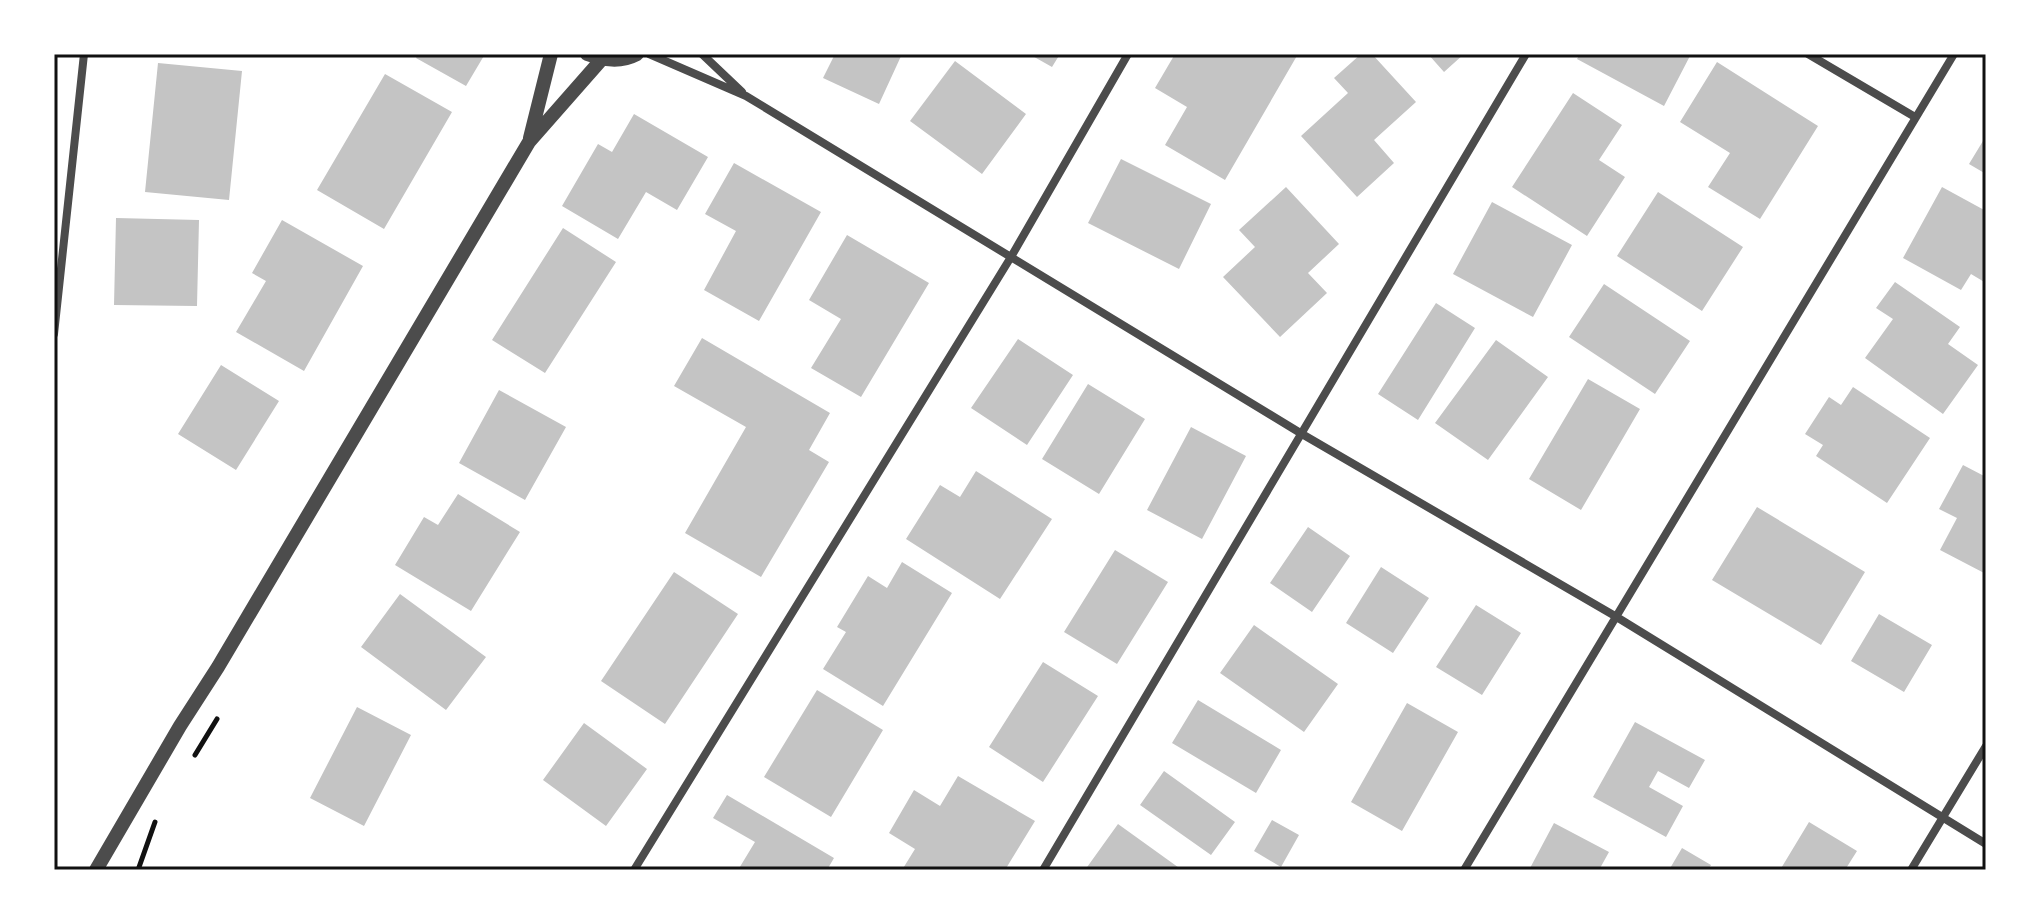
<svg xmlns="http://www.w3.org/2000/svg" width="2040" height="924" font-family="'Source Serif 4',serif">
  <rect width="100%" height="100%" fill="#fff"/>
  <path fill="#c4c4c4" d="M418,54H485L466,86L416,58Z
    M835,54H902L879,104L823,78Z
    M1029,54H1060L1052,67Z
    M1175,54H1298L1225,180L1165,145L1187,107L1155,88Z
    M1361,54H1372L1416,102L1374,140L1394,163L1357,197L1301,136L1348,93L1334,78Z
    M1428,54H1464L1444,72Z
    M1580,54H1691L1664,106L1577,59Z
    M955,61L1026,114L982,174L910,121Z
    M1717,62L1818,126L1760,219L1708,187L1730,153L1680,122Z
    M158,63L242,71L229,200L145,192Z
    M385,74L452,112L384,229L317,190Z
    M1573,93L1622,125L1599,160L1625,177L1587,236L1512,187Z
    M634,114L708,157L677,210L646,192L618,239L562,206L598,144L612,152Z
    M1986,136V174L1969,164Z
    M1121,159L1211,204L1179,269L1088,223Z
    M734,163L821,212L759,321L704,290L736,231L705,214Z
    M1286,187L1339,244L1308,273L1327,293L1280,337L1223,277L1255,247L1239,230Z
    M1942,187L1986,211V283L1971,274L1961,290L1903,258Z
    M1658,192L1743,247L1702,311L1617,256Z
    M1492,202L1572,245L1533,317L1453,274Z
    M116,218L199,220L197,306L114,305Z
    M282,220L363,266L304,371L236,332L266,281L252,273Z
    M563,228L616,262L545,373L492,340Z
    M847,235L929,283L861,397L811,368L841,319L809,300Z
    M1895,282L1960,327L1948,344L1978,365L1943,414L1865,358L1893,319L1876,308Z
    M1604,284L1690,341L1655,394L1569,337Z
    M1436,303L1475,328L1418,420L1378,394Z
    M702,338L830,413L809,450L829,462L761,577L685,533L746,427L674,386Z
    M1018,339L1073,375L1027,445L971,408Z
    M1496,340L1548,377L1488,460L1435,423Z
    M221,365L279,401L236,470L178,434Z
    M1588,379L1640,409L1581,510L1529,479Z
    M1088,384L1145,419L1099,494L1042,459Z
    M1853,387L1930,438L1887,503L1816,456L1823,445L1805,434L1829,397L1841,405Z
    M499,390L566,427L525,500L459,463Z
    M1191,427L1246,456L1202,539L1147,510Z
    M1963,465L1986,477V574L1940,550L1957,518L1939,509Z
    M976,471L1052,519L1000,599L906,539L940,485L960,497Z
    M458,494L520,532L471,611L395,565L424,517L438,525Z
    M1757,507L1865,572L1821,645L1712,580Z
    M1308,527L1350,556L1312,612L1270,583Z
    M1115,550L1168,582L1117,664L1064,632Z
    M902,562L952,593L883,706L823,669L846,632L837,627L868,576L887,588Z
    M1381,567L1429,598L1393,653L1346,623Z
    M674,572L738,614L665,724L601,681Z
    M400,594L486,657L446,710L361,647Z
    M1476,605L1521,633L1482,695L1436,667Z
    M1879,614L1932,645L1904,692L1851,661Z
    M1254,625L1338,684L1304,732L1220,673Z
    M1043,662L1098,696L1043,782L989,747Z
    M817,690L883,730L831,817L764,777Z
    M1198,700L1281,750L1256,793L1172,743Z
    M1407,703L1458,732L1402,831L1351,802Z
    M357,707L411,735L364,826L310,798Z
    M1635,722L1705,760L1689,788L1658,771L1649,787L1683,806L1666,837L1593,797Z
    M584,723L647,769L606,826L543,780Z
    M1164,771L1235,822L1211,855L1140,805Z
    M958,776L1035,821L1005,870H902L915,849L889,833L914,790L940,806Z
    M727,795L834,858L827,870H738L755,842L713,818Z
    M1272,820L1299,835L1281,867L1254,851Z
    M1809,822L1857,851L1845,870H1780Z
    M1554,823L1609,852L1599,870H1529Z
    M1118,824L1182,870H1085Z
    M1682,848L1711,865L1708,870H1669Z"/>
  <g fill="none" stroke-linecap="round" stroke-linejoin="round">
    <path stroke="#111" stroke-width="5" d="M195,755L217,719
      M138,870L155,822"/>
    <path stroke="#4c4c4c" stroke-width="8" d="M649,54L746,96L1302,434L1615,616L1986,844
      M702,54L742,92
      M1808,54L1915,117
      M54,334L84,54
      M634,870L1011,257L1128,54
      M1043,870L1526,54
      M1464,870L1954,54
      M1911,870L1986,746"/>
    <path stroke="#4c4c4c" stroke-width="14" d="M587,54C604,60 620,63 637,54
      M530,138L551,54
      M96,870L180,726L218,667L529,142L602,59"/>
  </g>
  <rect width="2040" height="924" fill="none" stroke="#ffffff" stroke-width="112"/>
  <rect x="56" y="56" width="1928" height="812" fill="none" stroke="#111" stroke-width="3"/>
</svg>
